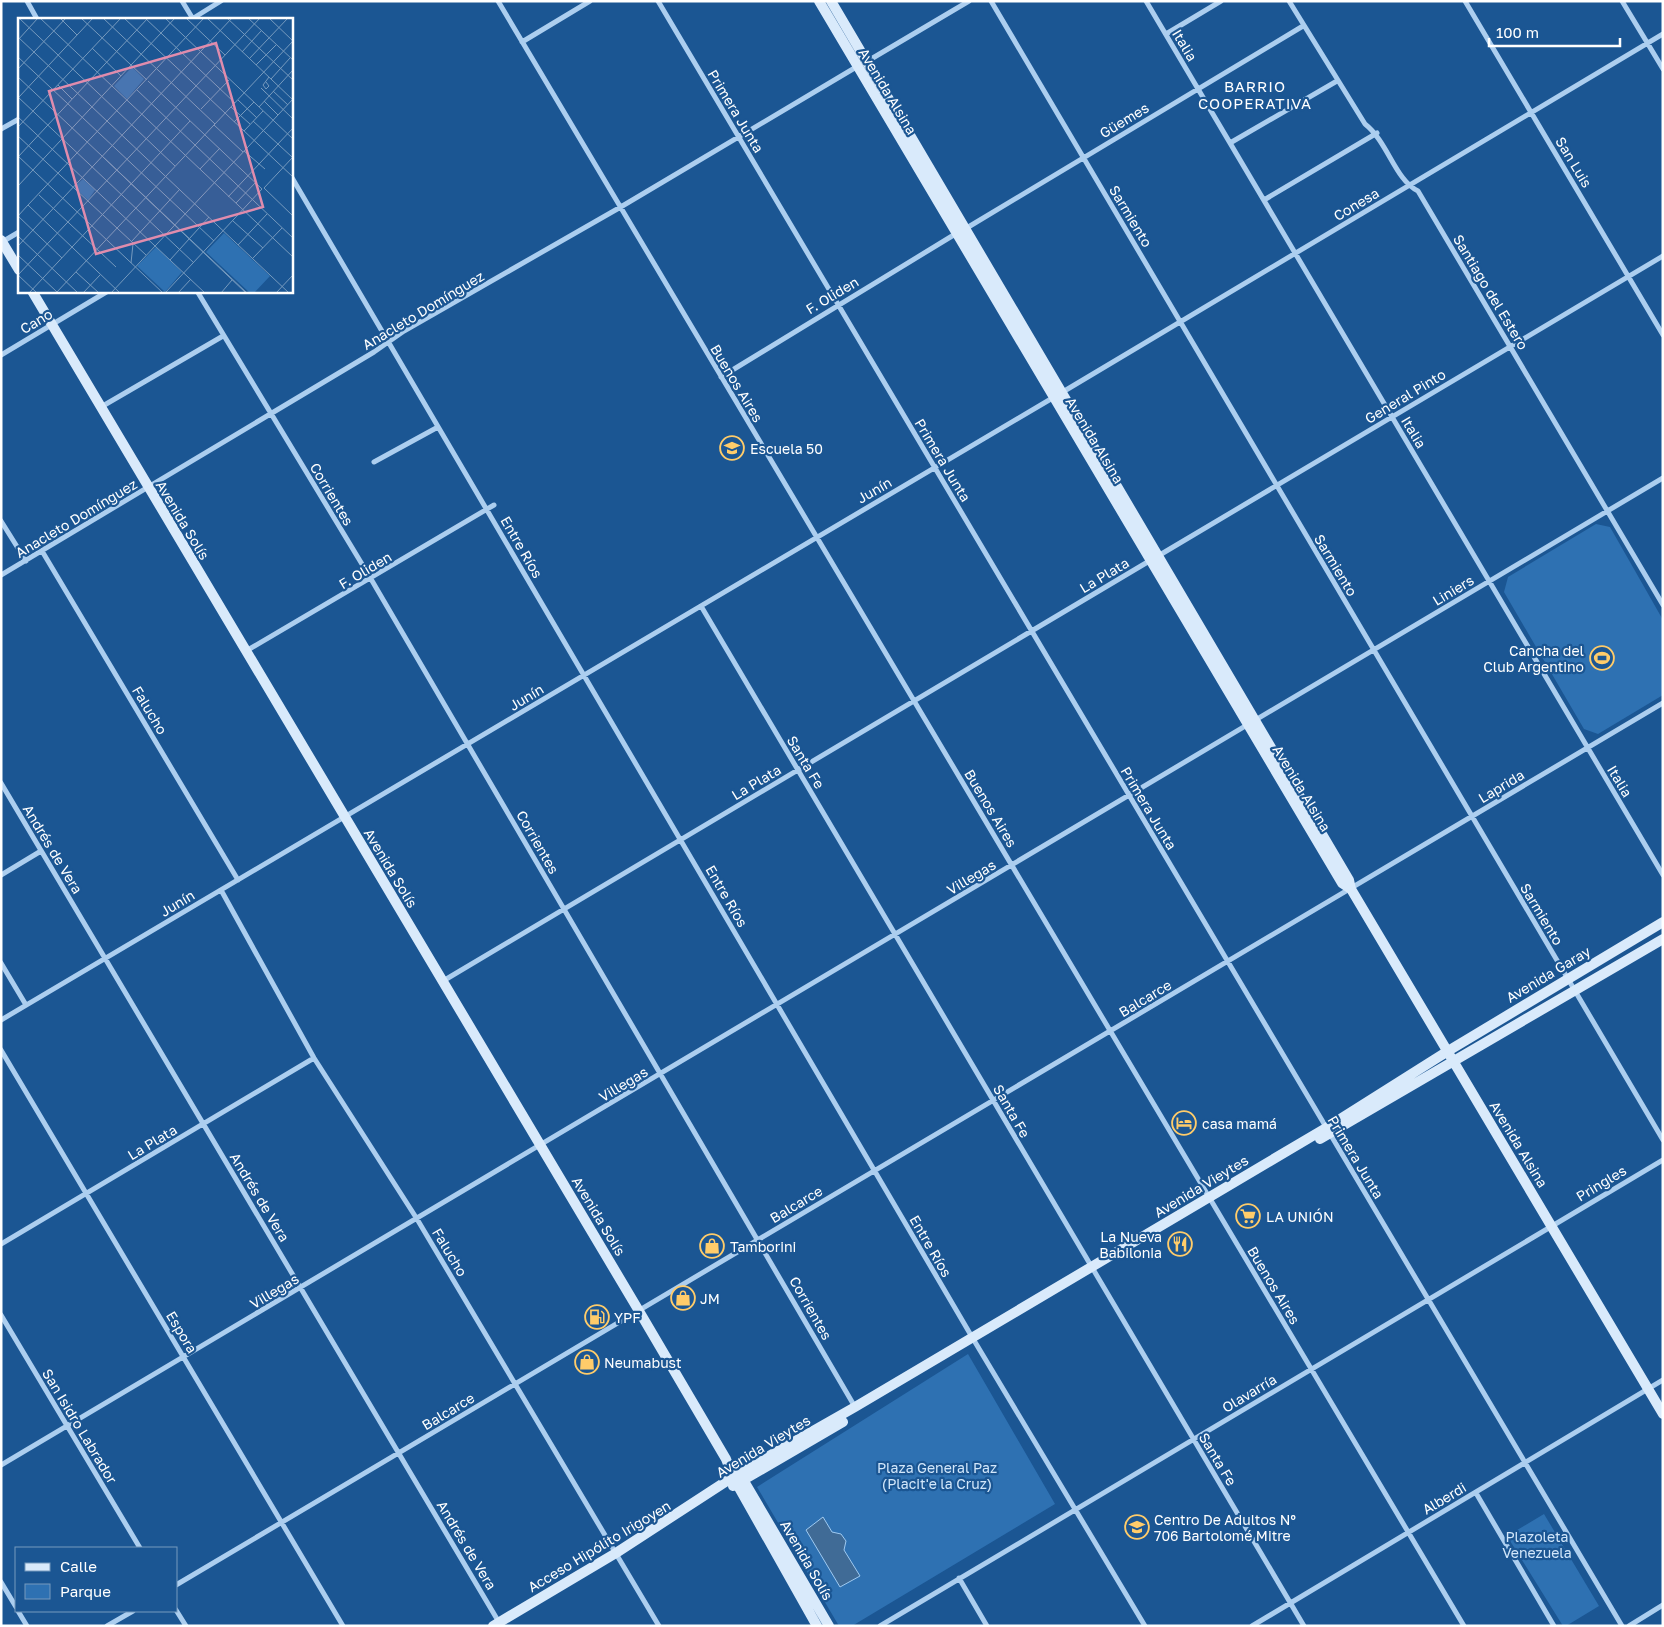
<svg xmlns="http://www.w3.org/2000/svg" width="1664" height="1627" font-family="'Golos Text',sans-serif">
  <rect width="100%" height="100%" fill="#1b5693"/>
  <path fill="#2e71b2" d="M1596,524L1610,527L1663,620V695L1598,734L1584,729L1504,592L1508,577Z
    M968,1354L1055,1504L852,1626H839L757,1487Z
    M1544,1514L1599,1606L1566,1626H1563L1507,1536Z"/>
  <path fill="#406b96" stroke="#9fcaf1" d="M823,1517L832,1532L841,1534L846,1541L844,1550L860,1576L840,1587L806,1530Z"/>
  <g fill="none" stroke-linecap="round" stroke-linejoin="round">
    <path stroke="#acceef" stroke-width="5" d="M27,1L37,19
      M182,1L193,19
      M498,1L1464,1626
      M658,1L1622,1626
      M991,1L1663,1140
      M1146,1L1663,875
      M1289,1L1365,124C1388,142 1395,180 1418,191L1663,605
      M1465,1L1663,335
      M1622,1L1663,69
      M192,19L221,1
      M1166,34L1221,1
      M522,42L590,1
      M866,62L969,1
      M1,129L19,119
      M1230,143L1337,81
      M291,176L972,1337L1145,1626
      M1264,200L1377,133
      M965,229L1303,26
      M2,242L19,232
      M197,291L371,579L855,1407
      M1,355L108,291
      M721,377L957,233
      M101,407L223,336
      M374,462L438,427
      M1,521L26,561
      M42,551L238,880
      M1158,556L1663,256
      M1,575L374,352L404,331L619,208L858,66
      M701,606L1304,1626
      M246,651L494,505
      M1,783L500,1624
      M1,875L41,851
      M221,890L314,1058L417,1219L659,1626
      M1,963L26,1005
      M443,981L1151,560
      M1,1020L1061,393L1663,34
      M1,1050L343,1626
      M1,1244L314,1058
      M1,1315L140,1548
      M1,1465L1663,478
      M1476,1493L1554,1626
      M959,1578L987,1626
      M1,1582L16,1607
      M176,1585L1663,703
      M176,1610L186,1626
      M18,1611L27,1626
      M107,1626L133,1611
      M880,1626L1663,1160
      M1252,1626L1663,1380
      M1629,1626L1663,1605"/>
    <path stroke="#d9eafb" stroke-width="10" d="M819,1L1342,883L1351,889L1349,880L831,1
      M1,240L19,270
      M32,291L639,1311L726,1459L733,1477L817,1626
      M1351,889L1663,1414
      M1320,1139L1663,939
      M741,1476L829,1626
      M733,1486L843,1422
      M493,1626L616,1553L739,1473L855,1407L1326,1128L1448,1051L1663,922"/>
  </g>
  <defs>
    <g id="school-ring" transform="scale(1.25)"><circle r="9.5" fill="#1b5693" stroke="#ffcc6a" stroke-width="1.5"/><path d="M0-5L7-2L0 1L-7-2ZM-4 1L0 2.5L4 1V4Q0 6-4 4Z" fill="#ffcc6a"/></g>
    <g id="stadium-ring" transform="scale(1.25)"><circle r="9.5" fill="#1b5693" stroke="#ffcc6a" stroke-width="1.5"/><path d="M0-5a6.5 5 0 1 0 0 10a6.5 5 0 1 0 0-10ZM-3.5-1.8h7v3.6h-7Z" fill="#ffcc6a"/></g>
    <g id="hotel-ring" transform="scale(1.25)"><circle r="9.5" fill="#1b5693" stroke="#ffcc6a" stroke-width="1.5"/><path d="M-6-4.5h1.5V1H6V5H4.5V3h-9V5H-6ZM-4 0a1.8 1.8 0 1 1 3.6 0ZM.5 0V-2.5h3Q6-2.5 6 0Z" fill="#ffcc6a"/></g>
    <g id="supermarket-ring" transform="scale(1.25)"><circle r="9.5" fill="#1b5693" stroke="#ffcc6a" stroke-width="1.5"/><path d="M-6-5.5h2.5l.6 2H6L4.5 2H-2.5L-4.4-4H-6ZM-1.5 3.2a1.3 1.3 0 1 0 .1 0ZM3 3.2a1.3 1.3 0 1 0 .1 0Z" fill="#ffcc6a"/></g>
    <g id="restaurant-ring" transform="scale(1.25)"><circle r="9.5" fill="#1b5693" stroke="#ffcc6a" stroke-width="1.5"/><path d="M-5-6h1v4h1v-4h1v4h1v-4h1v5L-1.5 .5V6h-2V.5L-5-1ZM5-6V6H3V1.5H1.5Q1.5-4 5-6Z" fill="#ffcc6a"/></g>
    <g id="shop-ring" transform="scale(1.25)"><circle r="9.5" fill="#1b5693" stroke="#ffcc6a" stroke-width="1.5"/><path d="M-5-2.5h2.3a2.7 3.5 0 0 1 5.4 0H5L5.5 6h-11ZM-1.5-2.5h3a1.5 2.3 0 0 0-3 0Z" fill="#ffcc6a"/></g>
    <g id="fuel-ring" transform="scale(1.25)"><circle r="9.5" fill="#1b5693" stroke="#ffcc6a" stroke-width="1.5"/><path d="M-5.5-6h7V0h2V4h1.3V-2.5L3-4.5l.8-.8L6-3V5H2.5V1h-1V6h-7ZM-4.2-4.7v3.2H.2V-4.7Z" fill="#ffcc6a"/></g>
  </defs>
  <g fill-rule="evenodd">
    <use href="#school-ring" x="732" y="448"/>
    <use href="#stadium-ring" x="1602" y="658"/>
    <use href="#hotel-ring" x="1184" y="1123"/>
    <use href="#supermarket-ring" x="1248" y="1216"/>
    <use href="#restaurant-ring" x="1180" y="1244"/>
    <use href="#shop-ring" x="712" y="1246"/>
    <use href="#shop-ring" x="683" y="1298"/>
    <use href="#fuel-ring" x="597" y="1317"/>
    <use href="#shop-ring" x="587" y="1362"/>
    <use href="#school-ring" x="1137" y="1527"/>
  </g>
  <g text-anchor="middle" dominant-baseline="central" stroke-width="4.5" stroke-linejoin="round" paint-order="stroke">
    <g font-size="14" fill="#fff" stroke="#1b5693">
      <text transform="translate(1185 45) rotate(59)">Italia</text>
      <text transform="translate(888 91) rotate(59)">Avenida Alsina</text>
      <text transform="translate(736 111) rotate(59)">Primera Junta</text>
      <text transform="translate(1124 120) rotate(-31)">Güemes</text>
      <text transform="translate(1574 162) rotate(59)">San Luis</text>
      <text transform="translate(1356 204) rotate(-31)">Conesa</text>
      <text transform="translate(1131 216) rotate(59)">Sarmiento</text>
      <text transform="translate(1491 292) rotate(59)">Santiago del Estero</text>
      <text transform="translate(832 295) rotate(-31)">F. Oliden</text>
      <text transform="translate(423 310) rotate(-31)">Anacleto Domínguez</text>
      <text transform="translate(36 321) rotate(-31)">Cano</text>
      <text transform="translate(737 383) rotate(59)">Buenos Aires</text>
      <text transform="translate(1405 396) rotate(-31)">General Pinto</text>
      <text transform="translate(1414 432) rotate(59)">Italia</text>
      <text transform="translate(1095 440) rotate(59)">Avenida Alsina</text>
      <text transform="translate(943 460) rotate(59)">Primera Junta</text>
      <text transform="translate(874 490) rotate(-30)">Junín</text>
      <text transform="translate(332 494) rotate(59)">Corrientes</text>
      <text transform="translate(76 518) rotate(-31)">Anacleto Domínguez</text>
      <text transform="translate(183 520) rotate(59)">Avenida Solís</text>
      <text transform="translate(522 547) rotate(60)">Entre Ríos</text>
      <text transform="translate(1336 565) rotate(59)">Sarmiento</text>
      <text transform="translate(365 570) rotate(-31)">F. Oliden</text>
      <text transform="translate(1104 575) rotate(-31)">La Plata</text>
      <text transform="translate(1453 590) rotate(-31)">Liniers</text>
      <text transform="translate(526 697) rotate(-31)">Junín</text>
      <text transform="translate(150 710) rotate(59)">Falucho</text>
      <text transform="translate(806 762) rotate(59)">Santa Fe</text>
      <text transform="translate(1620 781) rotate(59)">Italia</text>
      <text transform="translate(756 782) rotate(-31)">La Plata</text>
      <text transform="translate(1501 786) rotate(-31)">Laprida</text>
      <text transform="translate(1302 788) rotate(59)">Avenida Alsina</text>
      <text transform="translate(991 808) rotate(59)">Buenos Aires</text>
      <text transform="translate(1149 808) rotate(59)">Primera Junta</text>
      <text transform="translate(538 842) rotate(60)">Corrientes</text>
      <text transform="translate(53 849) rotate(59)">Andrés de Vera</text>
      <text transform="translate(391 868) rotate(59)">Avenida Solís</text>
      <text transform="translate(971 877) rotate(-31)">Villegas</text>
      <text transform="translate(727 896) rotate(60)">Entre Ríos</text>
      <text transform="translate(177 903) rotate(-31)">Junín</text>
      <text transform="translate(1542 914) rotate(59)">Sarmiento</text>
      <text transform="translate(1548 974) rotate(-31)">Avenida Garay</text>
      <text transform="translate(1145 998) rotate(-31)">Balcarce</text>
      <text transform="translate(623 1084) rotate(-31)">Villegas</text>
      <text transform="translate(1012 1111) rotate(60)">Santa Fe</text>
      <text transform="translate(152 1142) rotate(-31)">La Plata</text>
      <text transform="translate(1519 1144) rotate(59)">Avenida Alsina</text>
      <text transform="translate(1356 1157) rotate(59)">Primera Junta</text>
      <text transform="translate(1601 1183) rotate(-31)">Pringles</text>
      <text transform="translate(1201 1186) rotate(-31)">Avenida Vieytes</text>
      <text transform="translate(260 1197) rotate(59)">Andrés de Vera</text>
      <text transform="translate(796 1204) rotate(-31)">Balcarce</text>
      <text transform="translate(599 1216) rotate(59)">Avenida Solís</text>
      <text transform="translate(931 1246) rotate(60)">Entre Ríos</text>
      <text transform="translate(450 1252) rotate(59)">Falucho</text>
      <text transform="translate(1274 1285) rotate(59)">Buenos Aires</text>
      <text transform="translate(274 1291) rotate(-31)">Villegas</text>
      <text transform="translate(811 1308) rotate(60)">Corrientes</text>
      <text transform="translate(182 1332) rotate(59)">Espora</text>
      <text transform="translate(1249 1393) rotate(-31)">Olavarría</text>
      <text transform="translate(448 1411) rotate(-31)">Balcarce</text>
      <text transform="translate(80 1426) rotate(59)">San Isidro Labrador</text>
      <text transform="translate(763 1446) rotate(-31)">Avenida Vieytes</text>
      <text transform="translate(1218 1459) rotate(59)">Santa Fe</text>
      <text transform="translate(1444 1498) rotate(-31)">Alberdi</text>
      <text transform="translate(467 1545) rotate(59)">Andrés de Vera</text>
      <text transform="translate(599 1546) rotate(-31)">Acceso Hipólito Irigoyen</text>
      <text transform="translate(807 1560) rotate(60)">Avenida Solís</text>
    </g>
    <g font-size="14" fill="#fff" stroke="#1b5693" text-anchor="start">
      <text x="750" y="448">Escuela 50</text>
      <text x="1584" y="650" text-anchor="end">Cancha del<tspan x="1584" dy="16">Club Argentino</tspan></text>
      <text x="1202" y="1123">casa mamá</text>
      <text x="1266" y="1216">LA UNIÓN</text>
      <text x="1162" y="1236" text-anchor="end">La Nueva<tspan x="1162" dy="16">Babilonia</tspan></text>
      <text x="730" y="1246">Tamborini</text>
      <text x="700" y="1298">JM</text>
      <text x="614" y="1317">YPF</text>
      <text x="604" y="1362">Neumabust</text>
      <text x="1154" y="1519">Centro De Adultos Nº<tspan x="1154" dy="16">706 Bartolomé Mitre</tspan></text>
    </g>
    <g font-size="14" fill="#d2e7fb" stroke="#1b5693">
      <text x="937" y="1467">Plaza General Paz<tspan x="937" dy="16">(Placit'e la Cruz)</tspan></text>
      <text x="1537" y="1536">Plazoleta<tspan x="1537" dy="16">Venezuela</tspan></text>
    </g>
    <g font-size="15" letter-spacing="1" fill="#fff" stroke="#1b5693">
      <text x="1255" y="86">BARRIO<tspan x="1255" dy="17">COOPERATIVA</tspan></text>
    </g>
  </g>
  <g transform="translate(18 18)">
    <rect width="275" height="275" fill="#1b5693"/>
    <path d="M114,49L126,61L109,81L96,68ZM65,161L77,172L70,182L56,169ZM206,215L252,258L236,275H232L188,234ZM138,229L164,254L147,274L119,248Z" fill="#2e71b2"/>
    <path fill="none" stroke="#769abe" stroke-width="1" d="M1,0L157,148M22,0L275,239M42,0L59,17M63,0L129,62M85,0L197,106M106,0L275,159M127,0L217,85M147,0L275,121M168,0L207,37M189,0L275,82M209,0L275,62M230,0L275,42M251,0L275,23M0,19L271,275M0,22L20,0M74,30L103,58M224,34L243,13M0,39L196,223M231,41L270,0M238,47L258,27M0,51L48,0M0,59L84,138M253,61L272,40M130,63L244,171M248,64L251,68L248,71L245,67L251,59M40,67L54,81M119,72L275,220M255,73L270,87M248,75L243,70L275,101M0,79L176,245M1,79L75,0M220,82L239,100M246,83L260,97M213,89L232,106M241,89L275,52M183,91L211,62M0,99L187,275M235,103L274,139M216,104L236,84M196,107L225,134M0,109L103,0M226,113L245,93M0,118L128,237M226,133L247,151M0,138L145,275M0,139L130,0M182,151L202,130M0,168L157,0M246,170L274,140M246,170L275,198M21,177L98,249M210,179L275,110M218,185L238,164M10,187L186,0M0,198L10,187L102,275M0,198L44,240M215,203L245,230M0,218L60,275M114,223L162,171M220,227L249,196M0,228L214,0M0,237L39,274M235,240L264,210M152,242L191,199M113,245L115,226M58,254L81,275M0,257L242,0M0,257L19,275M11,275L172,103M38,275L275,23M65,275L82,257M93,275L275,81M147,275L244,171M160,275L173,261M203,275L214,262M228,275L84,138L229,275M258,275L275,257"/>
    <path fill="#e08cad" fill-opacity="0.15" stroke="#e08cad" stroke-width="2.5" d="M198,25L245,189L78,236L31,73Z"/>
    <rect width="275" height="275" fill="none" stroke="#fff" stroke-width="2.5"/>
  </g>
  <rect width="1664" height="1627" fill="none" stroke="#ffffff" stroke-width="5"/>
  <rect x="15" y="1547" width="162" height="65" fill="#1b5693" stroke="#769abe"/>
  <rect x="25" y="1563" width="25" height="8" fill="#d9eafb" stroke="#769abe"/>
  <text x="60" y="1572" font-size="15" fill="#ffffff">Calle</text>
  <rect x="25" y="1584" width="25" height="15" fill="#2e71b2" stroke="#769abe"/>
  <text x="60" y="1597" font-size="15" fill="#ffffff">Parque</text>
  <path d="M1489 38v8h131v-8" fill="none" stroke="#ffffff" stroke-width="2.5"/>
  <text x="1496" y="38" font-size="15" fill="#ffffff" stroke="#1b5693" stroke-width="4" paint-order="stroke">100 m</text>
</svg>
